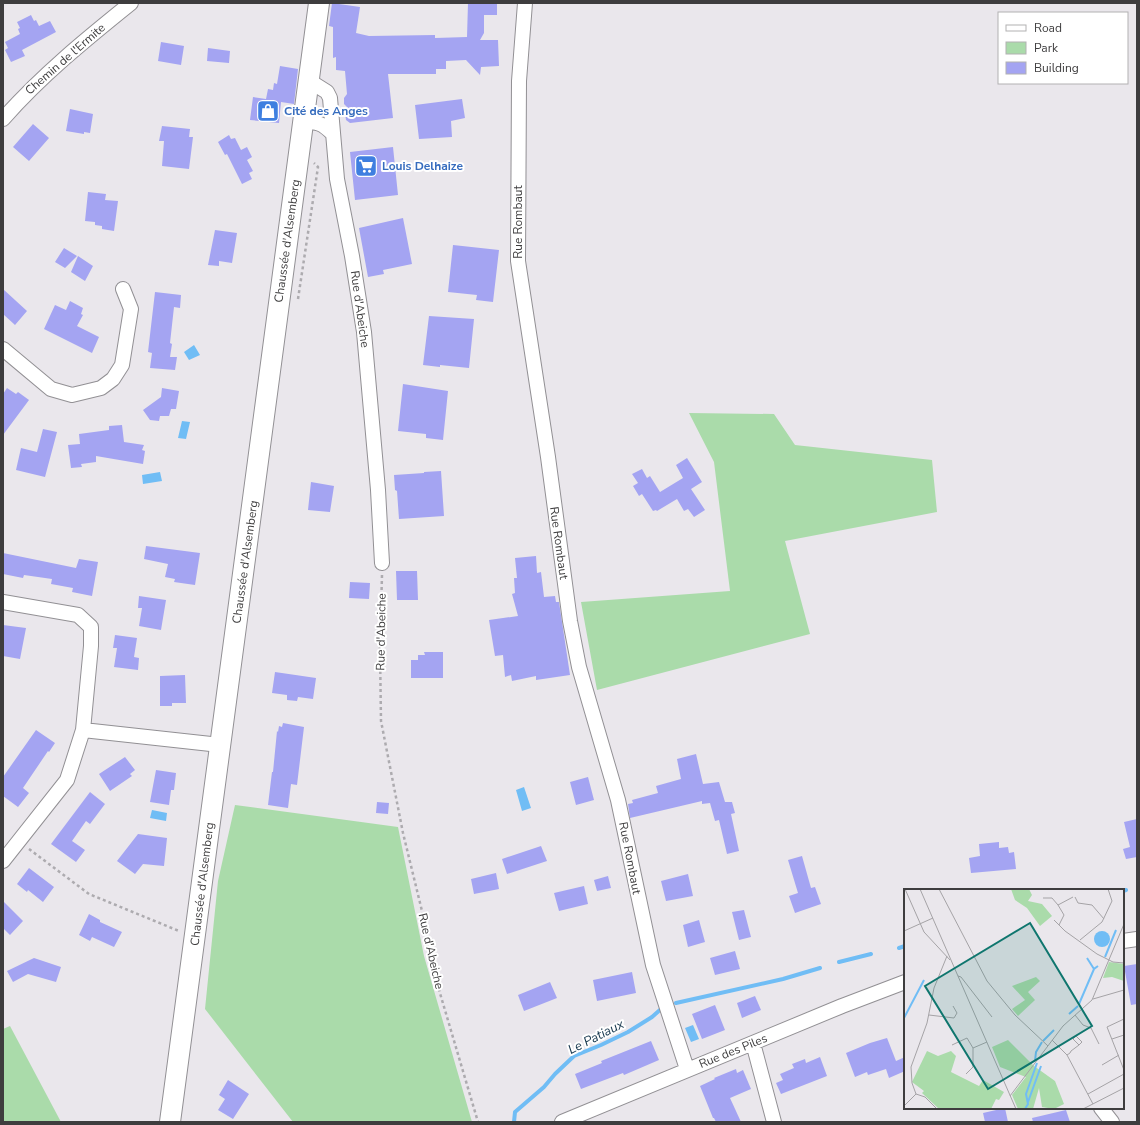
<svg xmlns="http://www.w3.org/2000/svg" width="1140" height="1125" font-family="'Nunito Sans',sans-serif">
  <rect width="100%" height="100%" fill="#eae7ec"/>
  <path fill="#aadbaa" d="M689,413L774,414L795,445L932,460L937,512L785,541L810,634L597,690L581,602L730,591L714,462Z
    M235,805L398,827L424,956L472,1122H293L205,1009L218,881Z
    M10,1026L61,1122H3V1029Z"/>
  <path fill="#70bdf5" d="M194,345L200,355L189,360L184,352Z
    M182,421L190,422L186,439L178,438Z
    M160,472L162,481L143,484L142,475Z
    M524,787L531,808L522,811L516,790Z
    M152,810L167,813L166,821L150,818Z
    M693,1025L699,1039L691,1042L685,1028Z"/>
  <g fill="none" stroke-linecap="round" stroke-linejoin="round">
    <path stroke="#70bdf5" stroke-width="4" d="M1123,891L1126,890
      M899,948L905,946
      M839,962L871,954
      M676,1003L783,979L820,968
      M514,1122L515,1112L544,1087L555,1074L574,1056L601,1045L628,1032L652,1017L661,1009"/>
  </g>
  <path fill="#a4a4f2" d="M332,3L360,7L356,33L369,36L435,35V38L467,37L468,3H497V15H484V33L480,40H498L499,66L481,67L480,75L466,60L446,61V69H436V74H388L393,118L350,123L346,120L345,113L348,108L344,104V98L347,94L345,71L336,70V57L333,58V27L329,26Z
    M31,15L34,21L36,20L39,26L50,21L56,32L22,50L25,56L11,62L5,50L8,48L5,42L20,34L18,29L20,28L17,22Z
    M161,42L184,46L181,65L158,61Z
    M208,48L230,51L229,63L207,61Z
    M280,66L298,69L294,104L281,102L279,123L250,120L253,97L266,99L268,89L273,90L274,83L277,84Z
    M462,99L465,118L451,121L452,137L419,139L415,105Z
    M70,109L93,114L90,133L84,132V134L66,131Z
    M33,124L49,138L29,161L13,147Z
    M162,126L190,129L189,137H193L189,169L162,166L164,141H159Z
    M229,135L231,139L235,138L241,150L247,147L252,157L247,160L253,171L249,173L252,179L242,184L227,154L225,155L218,142Z
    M393,147L398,195L355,200L350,152Z
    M88,192L106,194L105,200L118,201L114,231L102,229V226L95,225V222L85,221Z
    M403,218L412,264L383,270L384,274L368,277L359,228Z
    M215,230L237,233L232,263L219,261V266L208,265Z
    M453,245L499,250L493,302L476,300L477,295L448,292Z
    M64,248L77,256L65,268L55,262Z
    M78,256L93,266L85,281L71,272Z
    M3,289L27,311L15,325L3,314Z
    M155,292L181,295L180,308L174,307L170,343L172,344L170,357H177L175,370L150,368L152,353L148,352Z
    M70,301L83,308L81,314L83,315L77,326L99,337L92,353L44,329L55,305L66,310Z
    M429,316L474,319L469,368L440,365V367L423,365Z
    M403,384L448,391L443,440L426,438V434L398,431Z
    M7,388L16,394L18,392L29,400L3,435V394Z
    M162,388L179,391L176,409H171L169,416H160L159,421L150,420L143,410L161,397Z
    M122,425L124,442L144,445L142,450L145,451L143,464L96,456V462L81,464L82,467L71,468L68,445L80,444L79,434L109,430V426Z
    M43,429L57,432L45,477L16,470L21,448L37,452Z
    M687,458L702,482L691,489L705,510L694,517L688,509L684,511L677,499L657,511L656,510L653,511L642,494L639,496L633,486L638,483L632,474L642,469L647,478L650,476L660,492L683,478L676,465Z
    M441,471L444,516L399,519L397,491L395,490L394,475L424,473V472Z
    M311,482L334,486L330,512L308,510Z
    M146,546L200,553L195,585L174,582L175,579L165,577L168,564L144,559Z
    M3,553L76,568L79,559L98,562L92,596L72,592L73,588L51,584L52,579L24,575L23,578L3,574Z
    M536,556L537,573L541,572L544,597L555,596L556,602H559L570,675L536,680V676L512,681L511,675L505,677L503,655L495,656L489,620L518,616L512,594L515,593L514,578H517L515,558Z
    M396,571H417L418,600H397Z
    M350,582L370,583L369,599L349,598Z
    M139,596L166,600L161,630L139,626L142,608H138Z
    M3,625L26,628L20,659L3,656Z
    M115,635L137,638L134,657L139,658L138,670L114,667L117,648H113Z
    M424,652H443V678H411V660H418V655H425Z
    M275,672L316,678L313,699L298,697L297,701L287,700V695L272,693Z
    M185,675L186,703H172V706H160V676Z
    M283,723L304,727L297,785L291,784L288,808L268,805L272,772H273L277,731L278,732L279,726L282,727Z
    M36,730L55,743L49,752L48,751L23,788L29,793L18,807L3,796V777Z
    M696,754L703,784L719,782L725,802H732L735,813L731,814L739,851L727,854L719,820L715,821L710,803L702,804V801L630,818L628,804L633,803L632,800L658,793L656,786L681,779L677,759Z
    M125,757L135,770L130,774L132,776L110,791L99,774Z
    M156,770L176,773L174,790H171L169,805L150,802Z
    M588,777L594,800L576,805L570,782Z
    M90,792L105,804L90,824L86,821L72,841L85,850L76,862L51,844Z
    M377,802L389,803L388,814L376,813Z
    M1137,819V857L1126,859L1123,849L1130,847L1124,822Z
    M138,834L167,838L164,866L143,864L135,874L117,861Z
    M999,842V848L1008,847L1009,853L1014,852L1016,869L971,873L969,858L980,856L979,844Z
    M541,846L547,861L507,874L502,859Z
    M802,856L811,888L815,887L821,904L795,913L789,896L798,893L788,860Z
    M29,868L54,887L43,902L28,890L27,892L17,884Z
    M496,873L499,889L474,894L471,879Z
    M688,874L693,896L666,901L661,881Z
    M608,876L611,888L597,891L594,880Z
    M584,886L588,904L559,911L554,893Z
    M3,901L23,921L10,935L3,928Z
    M744,910L751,937L739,940L732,912Z
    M89,914L100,920V922L122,932L114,947L92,937L90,941L79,935Z
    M699,920L705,942L688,947L683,925Z
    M735,951L740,969L715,975L710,958Z
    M34,958L61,967L56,982L28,974L13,982L7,971Z
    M1137,964V1004L1131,1005L1124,966Z
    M632,972L636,993L597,1001L593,980Z
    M550,982L557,998L524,1011L518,995Z
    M755,996L761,1010L742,1018L737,1003Z
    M715,1005L725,1030L702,1039L692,1014Z
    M887,1038L896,1061L905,1057V1071L889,1078L886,1069L868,1075L867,1072L855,1077L846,1053L870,1043Z
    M651,1041L659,1060L624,1075L623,1073L581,1089L575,1074L602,1063L601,1061Z
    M820,1057L827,1076L781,1094L776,1083L783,1080L780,1074L794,1068L792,1064L805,1059L806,1063Z
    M736,1069L737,1073L743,1070L751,1089L730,1098L741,1122H716L714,1118H713L700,1086L715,1079L714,1078Z
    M228,1080L249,1094L233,1119L218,1110L225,1099L219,1095Z
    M1005,1108L1008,1122H985L983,1113Z
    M1066,1110L1070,1122H1033L1032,1118Z"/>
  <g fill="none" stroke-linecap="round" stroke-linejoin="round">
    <g stroke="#929094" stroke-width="16">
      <path id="minor" d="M525,3L519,81L518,261L548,457L570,621L579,667L618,800L653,965L687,1069
        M308,80L327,92L330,98L337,179L352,256L364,332L378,490L382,563
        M3,119C42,75 85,40 131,3
        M303,122C318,122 322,123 333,134
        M3,349L51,389L72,395L101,388L113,379L122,365L131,309L123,289
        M3,602L78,615L91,627V646L83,730L67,780L3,861
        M83,730L220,745
        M1123,941L1137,939
        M753,1043L774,1122
        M1101,1108L1112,1122
        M562,1122L842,1006L905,982"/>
    </g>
    <g stroke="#929094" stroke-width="22">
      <path id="secondary" d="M170,1122L319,3"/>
    </g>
    <path stroke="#adabaf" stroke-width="2.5" stroke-dasharray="3 3" stroke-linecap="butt" d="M298,299L318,167L314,163
      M382,575L380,650L381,721L403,833L422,911L429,956L478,1122
      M29,849L89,894L179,931"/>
    <use href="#minor" stroke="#fff" stroke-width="14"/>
    <use href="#secondary" stroke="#fff" stroke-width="20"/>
  </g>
  <defs>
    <g id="shop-square" transform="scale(1.15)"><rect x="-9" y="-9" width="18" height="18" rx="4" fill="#3f7fe0" stroke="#fff"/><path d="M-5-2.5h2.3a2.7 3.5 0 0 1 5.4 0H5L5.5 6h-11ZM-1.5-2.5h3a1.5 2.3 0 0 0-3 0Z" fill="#fff"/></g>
    <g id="supermarket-square" transform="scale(1.15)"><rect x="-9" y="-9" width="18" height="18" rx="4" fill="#3f7fe0" stroke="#fff"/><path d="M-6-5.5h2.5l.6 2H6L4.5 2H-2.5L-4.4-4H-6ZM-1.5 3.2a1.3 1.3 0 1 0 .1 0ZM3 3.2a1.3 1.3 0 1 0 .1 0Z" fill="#fff"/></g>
  </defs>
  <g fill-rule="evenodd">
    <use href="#shop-square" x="268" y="111"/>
    <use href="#supermarket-square" x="366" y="166"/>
  </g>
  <g text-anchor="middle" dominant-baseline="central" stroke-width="4" stroke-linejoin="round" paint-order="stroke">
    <g font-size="12" fill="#3e3d3e" stroke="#fff">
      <text transform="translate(65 59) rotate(-41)">Chemin de l'Ermite</text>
      <text transform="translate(518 222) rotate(-90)">Rue Rombaut</text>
      <text transform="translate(287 241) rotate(-82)">Chaussée d'Alsemberg</text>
      <text transform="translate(360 309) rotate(82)">Rue d'Abeiche</text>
      <text transform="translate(559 543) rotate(82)">Rue Rombaut</text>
      <text transform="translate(245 562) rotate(-82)">Chaussée d'Alsemberg</text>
      <text transform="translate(381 632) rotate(-89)">Rue d'Abeiche</text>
      <text transform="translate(630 858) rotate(79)">Rue Rombaut</text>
      <text transform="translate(202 884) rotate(-83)">Chaussée d'Alsemberg</text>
      <text transform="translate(431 951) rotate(77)">Rue d'Abeiche</text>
      <text transform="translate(733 1051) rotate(-22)">Rue des Piles</text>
    </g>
    <g font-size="12" font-weight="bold" fill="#366cbe" stroke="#fff" text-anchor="start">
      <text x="284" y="111">Cité des Anges</text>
      <text x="382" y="166">Louis Delhaize</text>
    </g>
    <g font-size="13" font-style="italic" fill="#12334a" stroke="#fff">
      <text transform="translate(596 1037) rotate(-27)">Le Patiaux</text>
    </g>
  </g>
  <g transform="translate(904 889)">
    <rect width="220" height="220" fill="#eae7ec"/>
    <path d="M107,0H125L128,6L124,12L138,15L148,27L136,37L123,19L111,11ZM205,73L220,75V92L208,88L199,89ZM132,88L136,92L124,103L131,111L114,127L108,120L121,111L108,97ZM104,151L130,177L151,192L160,215L150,220L138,218L135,199L129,220H114L108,206L122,188L96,178L88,158ZM23,162L34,167L47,162L52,167L47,183L75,197L79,191L100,203L95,211L92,210L87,220H35L18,204L20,202L8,193Z" fill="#aadbaa"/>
    <path d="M190 50a8 8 0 1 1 16 0a8 8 0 1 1-16 0Z" fill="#70bdf5"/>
    <path fill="none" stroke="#70bdf5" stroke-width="2" d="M201,68L212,41M183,69L190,80M175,115L190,80L194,77M165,125L174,117M0,129L20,91M139,152L150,141M131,172L132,163L138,153M124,213L137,177M121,220L124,215L122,205L133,174"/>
    <path fill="none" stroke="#a5a3a6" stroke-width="1" d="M1,0L20,43L46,71M16,0L112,220M35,0L83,92L111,126L144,157M171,8L174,14L188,16L200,30M139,9H148L154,16M150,31L161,42L193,65L209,73L220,74M155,36L160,26L154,16L169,8M0,42L29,29M176,51L198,33L208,12L204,0M54,87L57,88L88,128M189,110L220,101M25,126L50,129L53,124L49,117M171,126L179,136L187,139L195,155M220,130L203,138L220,181M208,150L220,146M148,151L163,166L189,215M48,156L63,149L69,159V178L62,185M69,159L83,153M163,166L166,164L167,162L175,156L178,153L172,147L169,150L175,156M198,176L215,166M12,205L8,194L7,178L23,134L30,99L43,67M12,205L21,208L33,220M184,205L220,185M106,207L159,137L188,111L220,35M0,217L12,205M179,220L220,199"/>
    <path fill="#0f766e" fill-opacity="0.15" stroke="#0f766e" stroke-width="2" d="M126,34L188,137L84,200L21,97Z"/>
    <rect width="220" height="220" fill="none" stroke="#3e3d3e" stroke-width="2"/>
  </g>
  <rect width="1140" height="1125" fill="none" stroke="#3e3d3e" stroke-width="8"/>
  <rect x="998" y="12" width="130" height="72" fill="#ffffff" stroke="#b2b1b2"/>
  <rect x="1006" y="25" width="20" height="6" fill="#ffffff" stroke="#b2b1b2"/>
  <text x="1034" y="32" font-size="12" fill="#3e3d3e">Road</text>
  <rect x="1006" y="42" width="20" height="12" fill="#aadbaa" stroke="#b2b1b2"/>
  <text x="1034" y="52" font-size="12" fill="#3e3d3e">Park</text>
  <rect x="1006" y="62" width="20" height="12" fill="#a4a4f2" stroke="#b2b1b2"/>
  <text x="1034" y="72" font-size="12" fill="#3e3d3e">Building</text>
</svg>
